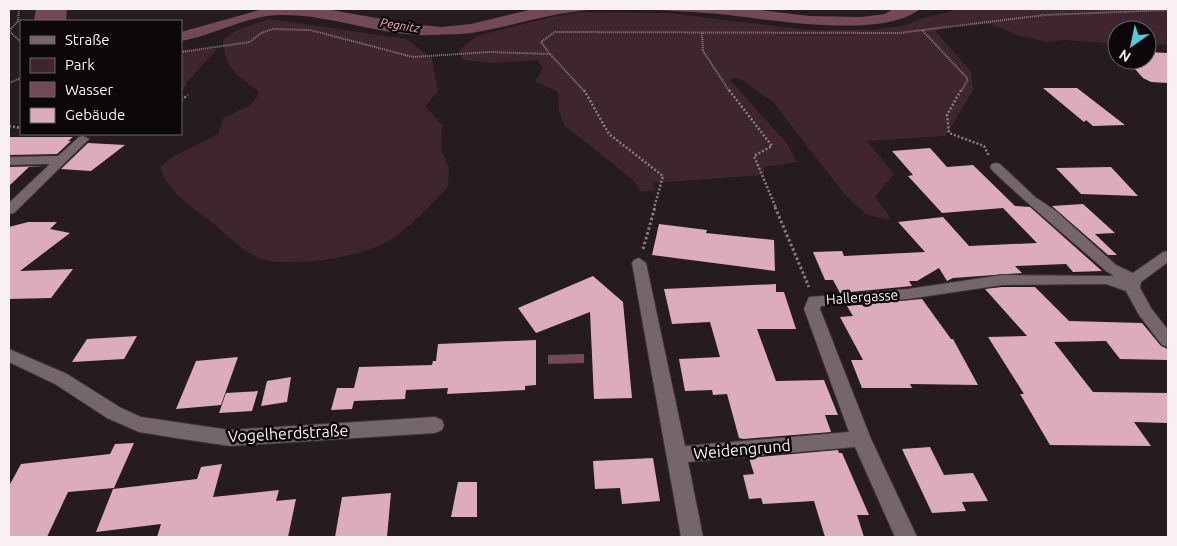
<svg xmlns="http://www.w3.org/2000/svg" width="1177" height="546" font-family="Ubuntu,sans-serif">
  <rect width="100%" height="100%" fill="#261b1f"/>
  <path fill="#3f252f" d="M950,9H1168V45L1147,44V30H1117V44L1063,40L1047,42L1019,36L991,24L953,25L935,31L971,71L973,90L946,136L867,141L894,174L875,197L888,214L890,220L867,215L845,195L773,102L739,78L729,79L786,142L797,162L764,167V175L653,183L655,190L641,192L633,180L564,125L559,110L558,92L535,81L543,69L538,60L493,63L463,60L458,51L477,36L551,17L582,12L669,13L807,30H869L907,25L918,19L953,11Z
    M270,19L406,39L432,58L438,91L425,106L442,125L441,150L449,168L448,187C430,205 413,225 392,239C367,257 288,269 259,258C242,251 228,236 214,224C193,207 168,193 160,167L171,158L218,134L223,118L249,106L258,96V91C236,75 225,69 223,40L237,30Z
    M217,49L187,82L181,95V50Z"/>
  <path fill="#734959" d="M36,9H67L66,21H34Z
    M263,9L331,10L411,24L441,27L471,24L533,9H601C559,11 523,23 482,31C466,35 449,34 433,35C383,37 334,15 283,15C249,14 215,35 181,41V32Z
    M613,9H751L809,16L861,17L885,14L893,9H920C881,40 769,19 719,14C684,11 649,9 613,9Z
    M584,354V363L548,364V355Z"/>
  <path fill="#dcabbd" d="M1147,52L1168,53V83L1151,82L1143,78L1127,60H1147Z
    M1043,88H1077L1125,125L1093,126L1086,120L1084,122Z
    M9,137H73L68,141H71L57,154L9,155Z
    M88,143L125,145L91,171L61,169Z
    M930,148L947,167L973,165L1015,206L1030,207L1102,271L1073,272L1066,264L1015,266L1022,273L953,278L947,281L939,268L917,281H909L912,286L840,293L833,280H825L813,252L842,251L844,256L925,252L898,222L943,217L969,246L1037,243L1003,208L942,213L908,176L913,175L892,151Z
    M45,166L29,167L9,186V167Z
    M1111,167L1138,196L1081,194L1056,168Z
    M1083,204L1115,233L1095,234L1117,255H1108L1052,206Z
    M28,222H57L50,229L70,233L20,271L73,269L51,298L9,299V227Z
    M659,224L707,230L706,233L774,240L775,271L652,255Z
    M593,276L623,302L632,398L594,399L590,312L536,333L518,308Z
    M776,284V292H784L796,329H757L776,381L824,380L838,415H825L831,432L743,439L739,438L727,394L713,395L712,390L685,391L679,359L720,357L710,322L672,324L664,289Z
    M1002,287H1035L1069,321L1142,323L1161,346L1168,349V360L1120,359L1106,341L1054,342L1093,392L1168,393V423L1134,422L1151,446L1050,445L1020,394H1024L988,337L1027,336L985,289Z
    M922,299L951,339H953L978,385L910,384L912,388H862L851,360H863L840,317L853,316L847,306Z
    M137,336L124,359L72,362L87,339Z
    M536,340V385L525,386V390L447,394L448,388L406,390L405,399L354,401L352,409L331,410L337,388H354L359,367L432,365L433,361H436L438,344Z
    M238,357L221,405L176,409L196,361Z
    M291,377L287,402L261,406L267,381Z
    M258,391L252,411L219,413L226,393Z
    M134,443L114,488L68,492L47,537H9V486L21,464L110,454L115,444Z
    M930,447L944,475L973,473L988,501L962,502L966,511L932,513L902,449Z
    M838,450L839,453H842L869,515H857L864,537H825L814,501L763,504L761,498L749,499L743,475L754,474L749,458Z
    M653,458L660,501L622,504L620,488L595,489L593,461Z
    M222,464L213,497L279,490L276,501L296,499L288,537H157L161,524L96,532L113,489L197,479L201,467Z
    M458,482H477V517H451Z
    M391,493L387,537H335L342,497Z"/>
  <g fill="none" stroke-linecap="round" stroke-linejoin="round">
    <g stroke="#3e3538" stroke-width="2">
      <path id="minor" d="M83,136L89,139L87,141L14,213L9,214V203L50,164L9,165V157L58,156L79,137Z
        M996,163L1000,164L1035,197L1056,211L1116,265L1133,273L1163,252L1168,251V262L1141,282L1140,288L1151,308L1168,330V347L1162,345L1139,315L1126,291L1106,284L1002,285L908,299L821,306L820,309L871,439L917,537H895L855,447L688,462L703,537H681L632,263L634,260L639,258L646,263L685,446L849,432L804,309L809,297L908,289L1002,275L1114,276L1106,271C1068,237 1028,205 992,170L990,167L992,164Z
        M9,349L67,374L121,408L141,417L230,430L435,417L442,420L444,425L442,430L435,433L230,446L176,438L139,432L107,418L55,384L9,362Z"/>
    </g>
    <path stroke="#887e81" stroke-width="2" stroke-dasharray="1 1" stroke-linecap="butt" d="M19,9L18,21L9,31L21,42
      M922,30L968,79L961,92
      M702,33L703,51L730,92
      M181,52L250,42L261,33L273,29L310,30L413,57L489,52L550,54L585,92
      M550,54L541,42L555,32L899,33L1044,15L1168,10
      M9,83L21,78"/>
    <path stroke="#887e81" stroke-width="2.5" stroke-dasharray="2 2" stroke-linecap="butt" d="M584,90L609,134L663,176L654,208
      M729,90L772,146L754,156L776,208
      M961,90L947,115L949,133L984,146L989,156
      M181,100L188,95
      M9,126L21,128"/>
    <path stroke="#887e81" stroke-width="3" stroke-dasharray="2.5 2.5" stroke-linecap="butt" d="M775,207L809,287
      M643,249L655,207"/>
    <use href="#minor" fill="#74666b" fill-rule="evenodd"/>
  </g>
  <g text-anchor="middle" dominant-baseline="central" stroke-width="5" stroke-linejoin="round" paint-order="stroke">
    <g font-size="12" font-style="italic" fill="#f4acc7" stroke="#0c0709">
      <text transform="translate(400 25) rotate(9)">Pegnitz</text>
    </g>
    <g font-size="14" fill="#f8f0f3" stroke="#0c0709">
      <text transform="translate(862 297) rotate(-4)">Hallergasse</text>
    </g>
    <g font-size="16" fill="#f8f0f3" stroke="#0c0709">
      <text transform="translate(288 433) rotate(-3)">Vogelherdstraße</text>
      <text transform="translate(742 449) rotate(-5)">Weidengrund</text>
    </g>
  </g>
  <rect width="1177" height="546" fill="none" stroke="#f8f0f3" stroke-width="20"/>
  <rect x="20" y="20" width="162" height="115" fill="#0c0709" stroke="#6a6467"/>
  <rect x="30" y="36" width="25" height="8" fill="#74666b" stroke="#6a6467"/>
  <text x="65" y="45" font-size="15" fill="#f8f0f3">Straße</text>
  <rect x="30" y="58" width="25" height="15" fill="#3f252f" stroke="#6a6467"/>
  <text x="65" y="70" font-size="15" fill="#f8f0f3">Park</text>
  <rect x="30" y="82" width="25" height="15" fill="#734959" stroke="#6a6467"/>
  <text x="65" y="95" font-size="15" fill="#f8f0f3">Wasser</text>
  <rect x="30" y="108" width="25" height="15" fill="#dcabbd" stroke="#6a6467"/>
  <text x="65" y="120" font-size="15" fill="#f8f0f3">Gebäude</text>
  <g transform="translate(1132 45) rotate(213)"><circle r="24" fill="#0c0709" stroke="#6a6467"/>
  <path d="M0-4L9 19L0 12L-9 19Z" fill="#52cbd8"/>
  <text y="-8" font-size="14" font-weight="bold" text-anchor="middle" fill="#f8f0f3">N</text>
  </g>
</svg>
